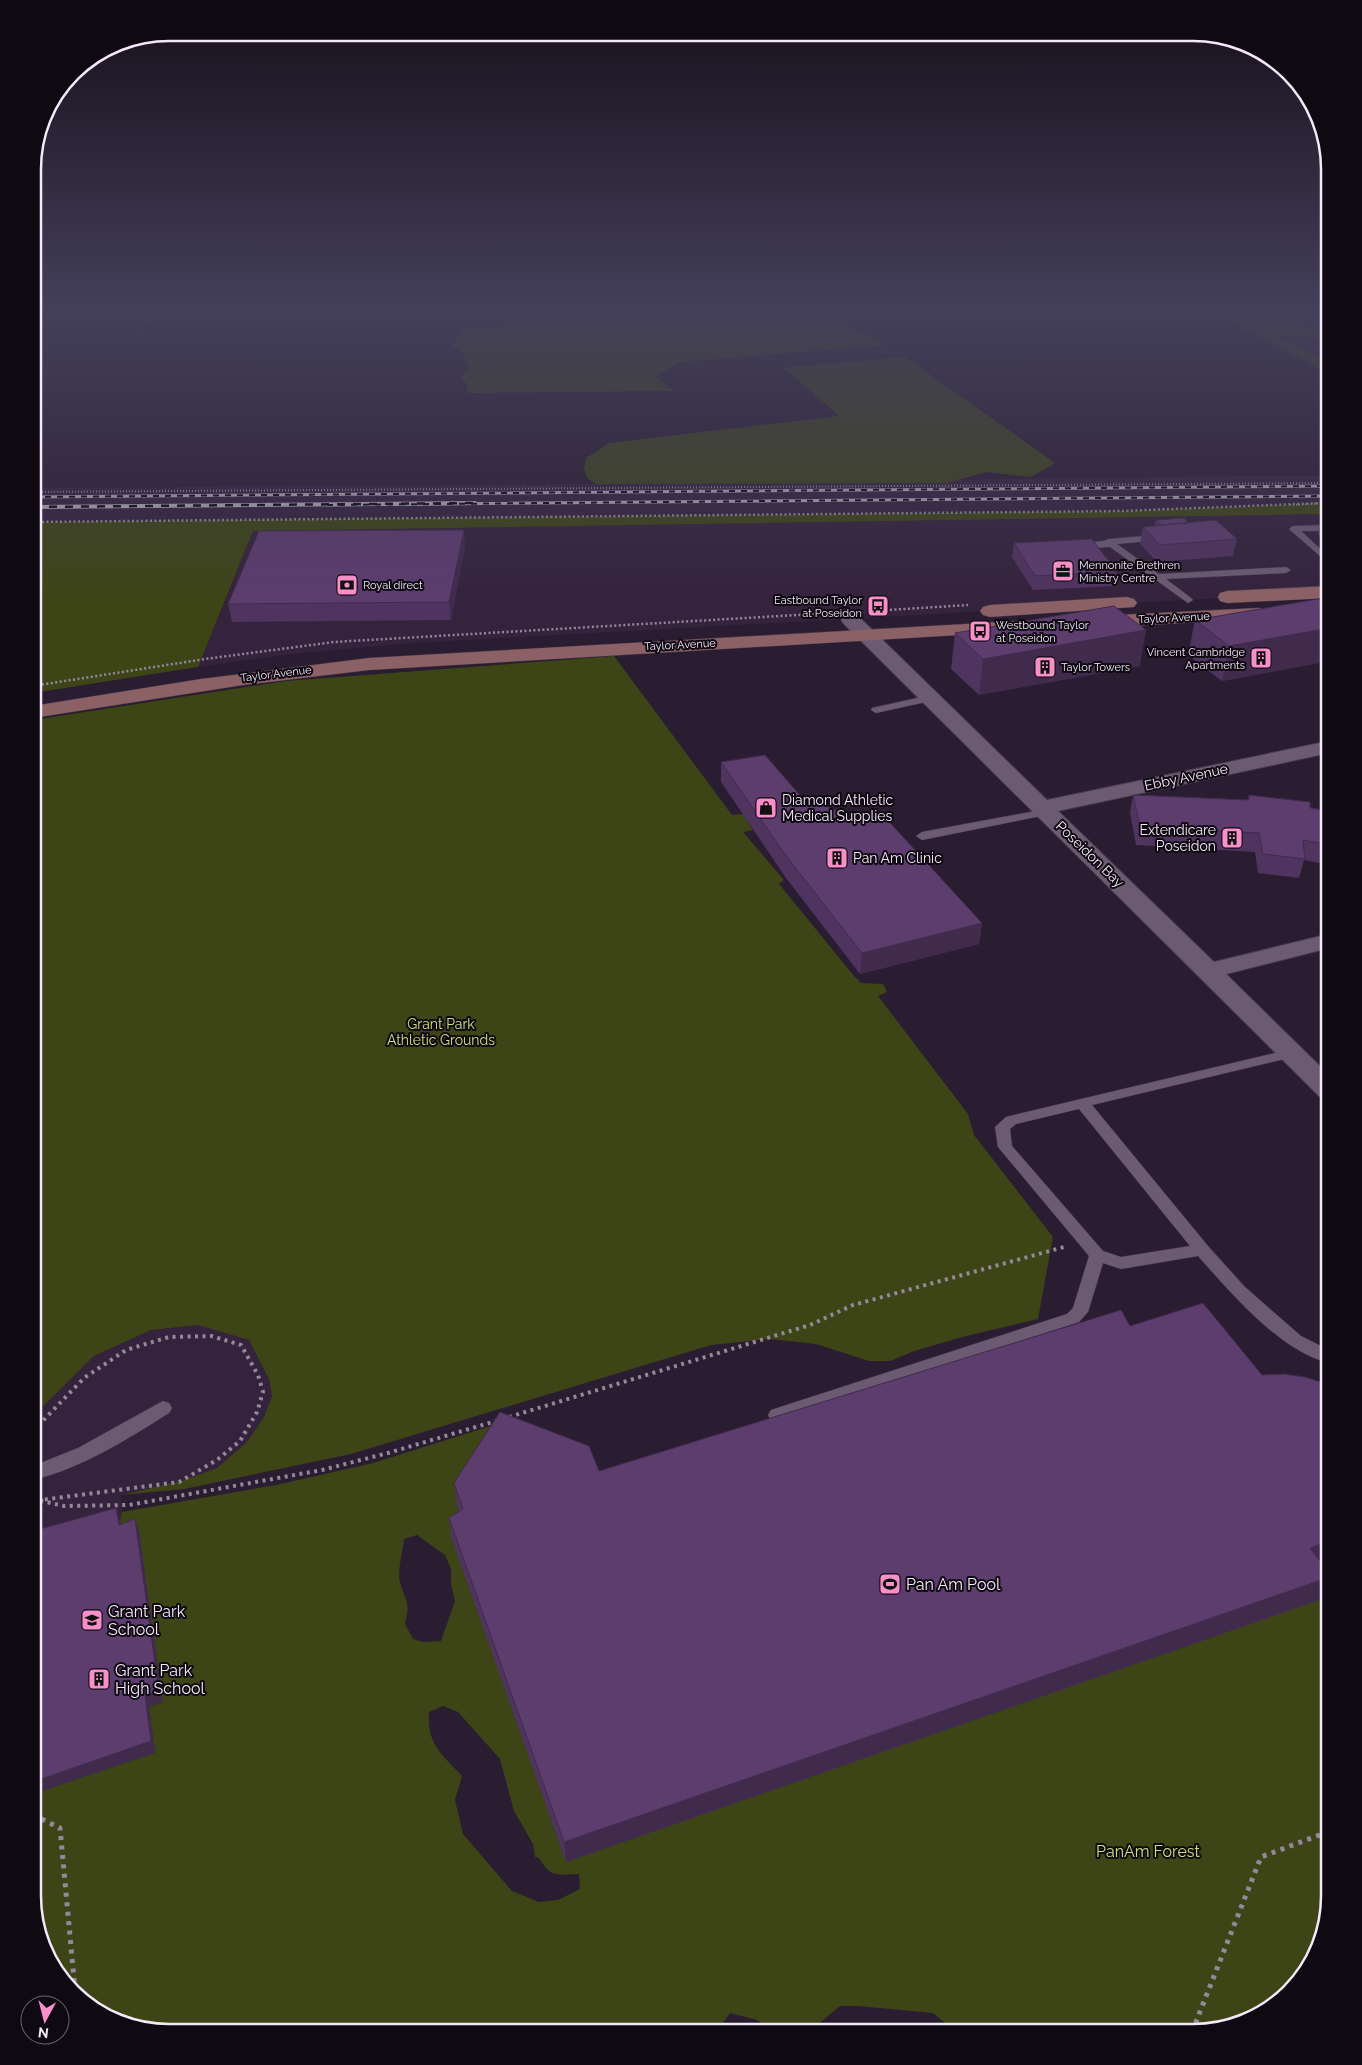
<svg xmlns="http://www.w3.org/2000/svg" width="1362" height="2065" font-family="Raleway,sans-serif">
  <rect width="100%" height="100%" fill="#2a1c31"/>
  <path fill="#35233d" d="M1219,308H1329V362L1274,336Z
    M1240,476H1329V503L1092,511L33,522V488L596,484Z
    M1329,514V592L415,643L300,653L198,667L253,531Z
    M198,1325L249,1340L269,1379L272,1396L264,1417L247,1442L217,1468L184,1489L121,1495L123,1536L155,1753L51,1964L33,1896V1416L94,1356L151,1330Z"/>
  <path fill="#3d4517" fill-rule="evenodd" d="M513,308L821,309L885,345L679,362L656,376L673,391L467,393V385L461,376L471,367L461,351L452,345L464,327L495,326L521,320Z
    M1206,308H1251L1260,315L1327,332L1329,331V338L1275,336L1329,362V373L1242,329L1246,328L1225,315Z
    M905,357L1055,463L1031,477L986,472L947,483L596,484L587,478L584,468L586,458L609,443L839,416L784,368Z
    M1329,503V514L253,531L198,667L33,693V522L1121,511Z
    M614,656L732,815L743,814L753,830L743,832L784,880L779,884L854,976L861,983L883,984L887,992L878,996L968,1114L974,1135L1053,1237L1038,1319L966,1336L914,1351L890,1361H869L816,1344L769,1339L711,1345L351,1454L184,1489L121,1495L182,1481L217,1468L247,1442L264,1417L272,1396L269,1379L249,1340L198,1325L151,1330L94,1356L33,1416V720L286,681Z
    M497,1424L457,1505L1322,1599L1329,1605V1896L1311,1964L1261,2014L1193,2032H951L950,2027L933,2013L858,2006H840L809,2032H773L757,2020L730,2013L720,2027V2032H161L93,2010L51,1964L33,1896V1794L155,1752L120,1520L122,1512L281,1484L373,1463ZM417,1535L445,1555L451,1569V1584L455,1601L441,1641L423,1642L413,1639L405,1624C411,1600 405,1602 400,1582C397,1573 403,1549 404,1539ZM443,1706L458,1712L500,1759L514,1811L533,1844L535,1857L539,1858C551,1878 557,1875 579,1874L580,1889L558,1900L539,1902L512,1891L463,1834L455,1800L462,1776C441,1753 427,1745 429,1712Z"/>
  <path fill="#000e16" stroke="#49505a" d="M1270,308H1329V313C1311,316 1288,316 1270,308Z"/>
  <g fill="none" stroke-linecap="round" stroke-linejoin="round">
    <g stroke="#443849" stroke-width="1">
      <path id="lane" d="M1329,525V531H1301L1329,557V564L1289,529L1293,526Z
        M1158,535L1161,536V540L1117,544L1159,574L1286,567L1291,570L1286,573L1166,579L1191,598L1193,600L1188,603L1110,547L1078,549L1074,546C1082,539 1099,544 1109,539Z
        M931,695L935,696L936,698L935,700L876,713L871,710L872,708Z
        M1047,809L1053,812L1051,814L922,840L916,836L922,832Z
        M1292,1049L1297,1050L1299,1053L1297,1056L1092,1105L1208,1246L1245,1287L1301,1336L1329,1350V1363C1281,1352 1231,1293 1198,1256L1121,1269L1103,1263L1088,1312L1079,1322L777,1422L771,1420L768,1415L771,1410L1067,1314L1073,1308L1089,1256L998,1147L995,1127L1006,1117ZM1079,1109L1190,1246L1121,1257L1103,1251L1012,1146L1010,1129L1016,1124Z
        M163,1401L169,1403L172,1408L169,1413C126,1440 82,1468 33,1480V1466L78,1448Z"/>
    </g>
    <g stroke="#443849" stroke-width="2">
      <path id="street" d="M850,613L857,615L1047,800L1329,741V753L1058,811L1214,962L1329,934V948L1226,974L1329,1075V1099L1319,1096L843,623L841,619L843,615Z"/>
    </g>
    <g stroke="#443849" stroke-width="1">
      <path id="secondary" d="M1329,586V598L1227,603L1220,601L1218,597L1220,593L1227,591Z
        M1127,597L1134,599L1137,603L1134,607L990,617L983,615L980,611L983,607L990,605Z
        M1259,608L1266,610L1269,614L1266,618L1097,628L1090,626L1087,622L1090,618L1097,616Z
        M1019,621L1026,623L1029,627L1026,631L369,670L243,685L33,718V706L201,679L369,658Z"/>
    </g>
    <path stroke="#94889a" stroke-width="2" stroke-dasharray="1 2" stroke-linecap="butt" d="M86,308C143,331 192,315 250,308
      M1241,308L1295,319L1329,318
      M137,337L147,321L149,308
      M33,492L1329,483
      M1290,505L1329,503"/>
    <path stroke="#94889a" stroke-width="2.5" stroke-dasharray="2 2.5" stroke-linecap="butt" d="M33,522L1121,511L1322,503
      M872,611L968,605
      M33,686L205,659L334,642L831,613"/>
    <path stroke="#94889a" stroke-width="4" stroke-dasharray="3 4.5" stroke-linecap="butt" d="M33,1320L37,1319
      M509,1417L810,1325L853,1305L1064,1247
      M33,1431L84,1378L126,1350L169,1337L211,1336L241,1345L258,1375L263,1392L257,1412L240,1441L217,1460L179,1482L41,1500
      M33,1499L64,1506L129,1505L322,1470L388,1453L496,1421"/>
    <path stroke="#94889a" stroke-width="5" stroke-dasharray="4 5.5" stroke-linecap="butt" d="M33,1815L60,1828L75,1990
      M1192,2032L1261,1857L1322,1834L1329,1827"/>
    <use href="#lane" fill="#6b5a72" fill-rule="evenodd"/>
    <use href="#street" fill="#6b5a72" fill-rule="evenodd"/>
    <use href="#secondary" fill="#8c6166" fill-rule="evenodd"/>
    <g stroke="#b8adbe" stroke-width="3">
      <path id="rail-far1" d="M33,497L1329,486
        M327,505L1329,496"/>
    </g>
    <g stroke="#b8adbe" stroke-width="4">
      <path id="rail" d="M33,507L475,503"/>
    </g>
    <use href="#rail-far1" stroke="#0f0912" stroke-width="2" stroke-dasharray="6" stroke-linecap="butt"/>
    <use href="#rail" stroke="#0f0912" stroke-width="2.5" stroke-dasharray="8" stroke-linecap="butt"/>
  </g>
  <path fill="#4f345f" d="M1156,520L1188,523L1237,539L1233,556L1157,562L1140,544L1143,527L1157,526L1155,524Z
    M1330,523V546L1318,534L1320,524Z
    M1014,543L1117,572L1115,586L1033,590L1012,557Z
    M465,547L451,620L232,622L228,604Z
    M1330,597V661L1222,681L1188,655L1195,620Z
    M955,633L1140,666L979,695L951,669Z
    M721,762L806,802L982,923L979,944L860,974L786,878L721,782Z
    M1133,795L1248,800L1249,795L1330,811V865L1304,860L1299,878L1258,873L1255,852L1136,845L1130,813Z
    M1130,1326L1262,1375L1330,1385V1560L1321,1563L1330,1577V1582L1322,1599L566,1862L452,1540L449,1518L459,1511L457,1505L454,1483L599,1471Z"/>
  <path fill="#402b4d" d="M464,530L465,547L451,620L449,602Z
    M1330,628V661L1222,681L1229,646Z
    M1146,630L1140,666L979,695L983,659Z
    M982,923L979,944L860,974L862,953Z
    M1330,1448V1463L1324,1453Z
    M116,1508L120,1520L123,1537L119,1525Z
    M135,1519L139,1531L163,1702L149,1707L155,1753L33,1794V1782L145,1696Z
    M1330,1541V1560L1301,1570L1310,1548Z
    M1330,1577V1582L1322,1599L566,1862L564,1842Z"/>
  <path fill="#5c3d6e" stroke="#402b4d" d="M1184,518L1188,523L1161,525L1156,520Z
    M1216,520L1237,539L1160,545L1143,527Z
    M1330,523V532L1320,524Z
    M464,530L449,602L228,604L259,531Z
    M1092,539L1117,572L1035,576L1014,543Z
    M1330,597V628L1229,646L1195,620Z
    M1114,606L1146,630L983,659L955,633Z
    M765,755L806,802L820,801L831,809L846,812L857,819L882,814L982,923L862,953L787,857L721,762Z
    M1133,795L1249,800V795L1310,802V808L1330,811V845L1303,840L1305,859L1263,854L1259,833L1140,827Z
    M1203,1303L1262,1375L1284,1374L1305,1377L1330,1385V1448L1324,1453L1330,1460V1541L1310,1548L1330,1574V1577L564,1842L449,1518L463,1509L454,1483L500,1412L589,1446L599,1471L1121,1310L1130,1326Z
    M116,1508L119,1525L135,1519L159,1691L145,1696L151,1741L33,1782V1531Z"/>
  <linearGradient id="sky" x2="0" y2="1"><stop stop-color="#170f1b"/><stop offset="0.52" stop-color="#44405a"/><stop offset="1" stop-color="#44405a" stop-opacity="0"/></linearGradient>
  <rect width="1362" height="597" fill="url(#sky)"/>
  <defs>
    <g id="office-square" transform="scale(1.125)"><rect x="-9" y="-9" width="18" height="18" rx="4" fill="#f98fc8" stroke="#0f0912"/><path d="M-6-3h4V-5.5h4V-3h4V5H-6ZM-1-4.5V-3h2v-1.5ZM-6 0V1H6V0Z" fill="#111"/></g>
    <g id="bank-square" transform="scale(1.125)"><rect x="-9" y="-9" width="18" height="18" rx="4" fill="#f98fc8" stroke="#0f0912"/><path d="M-6-4H6V4H-6ZM0-2.3a2.3 2.3 0 1 0 0 4.6a2.3 2.3 0 1 0 0-4.6Z" fill="#111"/></g>
    <g id="bus-square" transform="scale(1.125)"><rect x="-9" y="-9" width="18" height="18" rx="4" fill="#f98fc8" stroke="#0f0912"/><path d="M-5-6H5V4H4V6H2V4H-2V6H-4V4H-5ZM-3.5-4V0h7V-4ZM-3.5 1.2v1.5H-2V1.2ZM2 1.2v1.5H3.5V1.2Z" fill="#111"/></g>
    <g id="building-square" transform="scale(1.125)"><rect x="-9" y="-9" width="18" height="18" rx="4" fill="#f98fc8" stroke="#0f0912"/><path d="M-4-6H4V6H1V3H-1V6H-4ZM-2.5-4.3h1.7v1.8h-1.7ZM.8-4.3h1.7v1.8H.8ZM-2.5-1h1.7V.8h-1.7ZM.8-1h1.7V.8H.8Z" fill="#111"/></g>
    <g id="shop-square" transform="scale(1.125)"><rect x="-9" y="-9" width="18" height="18" rx="4" fill="#f98fc8" stroke="#0f0912"/><path d="M-5-2.5h2.3a2.7 3.5 0 0 1 5.4 0H5L5.5 6h-11ZM-1.5-2.5h3a1.5 2.3 0 0 0-3 0Z" fill="#111"/></g>
    <g id="stadium-square" transform="scale(1.125)"><rect x="-9" y="-9" width="18" height="18" rx="4" fill="#f98fc8" stroke="#0f0912"/><path d="M0-5a6.5 5 0 1 0 0 10a6.5 5 0 1 0 0-10ZM-3.5-1.8h7v3.6h-7Z" fill="#111"/></g>
    <g id="school-square" transform="scale(1.125)"><rect x="-9" y="-9" width="18" height="18" rx="4" fill="#f98fc8" stroke="#0f0912"/><path d="M0-5L7-2L0 1L-7-2ZM-4 1L0 2.5L4 1V4Q0 6-4 4Z" fill="#111"/></g>
  </defs>
  <g fill-rule="evenodd">
    <use href="#office-square" x="1063" y="571"/>
    <use href="#bank-square" x="347" y="585"/>
    <use href="#bus-square" x="878" y="606"/>
    <use href="#bus-square" x="980" y="631"/>
    <use href="#building-square" x="1261" y="658"/>
    <use href="#building-square" x="1045" y="667"/>
    <use href="#shop-square" x="766" y="808"/>
    <use href="#building-square" x="1232" y="838"/>
    <use href="#building-square" x="837" y="858"/>
    <use href="#stadium-square" x="890" y="1584"/>
    <use href="#school-square" x="92" y="1620"/>
    <use href="#building-square" x="99" y="1679"/>
  </g>
  <g text-anchor="middle" dominant-baseline="central" stroke-width="4" stroke-linejoin="round" paint-order="stroke">
    <g font-size="11" fill="#f3e9f8" stroke="#0f0912" text-anchor="start">
      <text x="1079" y="565">Mennonite Brethren<tspan x="1079" dy="13">Ministry Centre</tspan></text>
      <text x="363" y="585">Royal direct</text>
      <text x="862" y="600" text-anchor="end">Eastbound Taylor<tspan x="862" dy="13">at Poseidon</tspan></text>
      <text x="996" y="625">Westbound Taylor<tspan x="996" dy="13">at Poseidon</tspan></text>
      <text x="1245" y="652" text-anchor="end">Vincent Cambridge<tspan x="1245" dy="13">Apartments</tspan></text>
      <text x="1061" y="667">Taylor Towers</text>
    </g>
    <g font-size="11" fill="#f3e9f8" stroke="#0f0912">
      <text transform="translate(1174 618) rotate(-3)">Taylor Avenue</text>
      <text transform="translate(680 645) rotate(-3)">Taylor Avenue</text>
      <text transform="translate(276 674) rotate(-7)">Taylor Avenue</text>
    </g>
    <g font-size="14" fill="#f3e9f8" stroke="#0f0912">
      <text transform="translate(1186 777) rotate(-12)">Ebby Avenue</text>
      <text transform="translate(1090 854) rotate(44)">Poseidon Bay</text>
    </g>
    <g font-size="14" fill="#f3e9f8" stroke="#0f0912" text-anchor="start">
      <text x="782" y="800">Diamond Athletic<tspan x="782" dy="16">Medical Supplies</tspan></text>
      <text x="1216" y="830" text-anchor="end">Extendicare<tspan x="1216" dy="16">Poseidon</tspan></text>
      <text x="853" y="858">Pan Am Clinic</text>
    </g>
    <g font-size="14" fill="#cee084" stroke="#0f0912">
      <text x="441" y="1024">Grant Park<tspan x="441" dy="16">Athletic Grounds</tspan></text>
    </g>
    <g font-size="16" fill="#f3e9f8" stroke="#0f0912" text-anchor="start">
      <text x="906" y="1584">Pan Am Pool</text>
      <text x="108" y="1611">Grant Park<tspan x="108" dy="18">School</tspan></text>
      <text x="115" y="1670">Grant Park<tspan x="115" dy="18">High School</tspan></text>
    </g>
    <g font-size="16" fill="#cee084" stroke="#0f0912">
      <text x="1148" y="1851">PanAm Forest</text>
    </g>
  </g>
  <path d="M0 0H1362V2065H0ZM169 41H1193A128 128 0 0 1 1321 169V1896A128 128 0 0 1 1193 2024H169A128 128 0 0 1 41 1896V169A128 128 0 0 1 169 41Z" fill="#0f0912" fill-rule="evenodd"/>
  <path fill="none" stroke="#f3e9f8" stroke-width="2.5" d="M169 41H1193A128 128 0 0 1 1321 169V1896A128 128 0 0 1 1193 2024H169A128 128 0 0 1 41 1896V169A128 128 0 0 1 169 41Z"/>
  <g transform="translate(45 2020) rotate(187)"><circle r="24" fill="#0f0912" stroke="#6a636e"/>
  <path d="M0-4L9 19L0 12L-9 19Z" fill="#f98fc8"/>
  <text y="-8" font-size="14" font-weight="bold" text-anchor="middle" fill="#f3e9f8">N</text>
  </g>
</svg>
